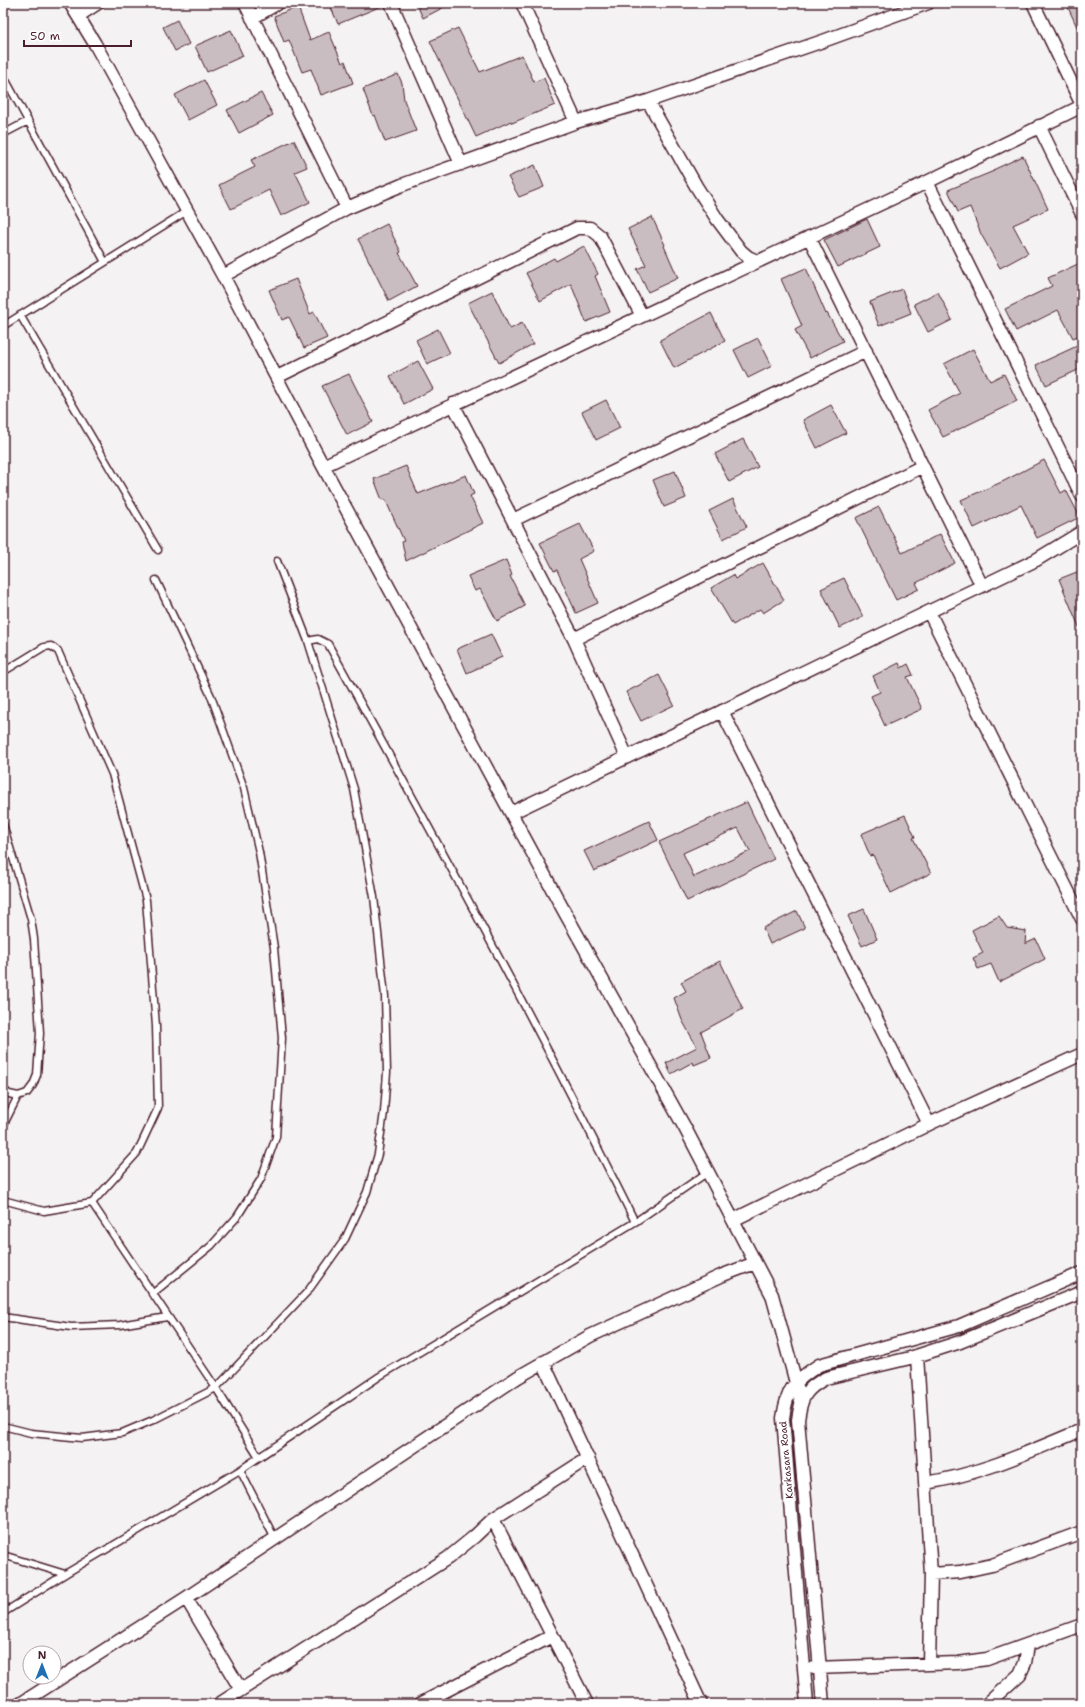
<svg xmlns="http://www.w3.org/2000/svg" width="1085" height="1707" font-family="'Shantell Sans',sans-serif">
  <rect width="100%" height="100%" fill="#f4f2f2"/>
  <filter id="ink" filterUnits="userSpaceOnUse"><feTurbulence type="fractalNoise" baseFrequency=".025" numOctaves="2"/><feDisplacementMap in="SourceGraphic" scale="8" xChannelSelector="R" yChannelSelector="G"/><feConvolveMatrix kernelMatrix="1 2 1 2 8 2 1 2 1" color-interpolation-filters="sRGB"/></filter>
  <g filter="url(#ink)">
    <path fill="#cabdc1" stroke="#4a1f2b" fill-rule="evenodd" d="M329,3H384V5L338,24Z
      M416,3H452L423,18Z
      M1066,3H1082V38Z
      M298,7L310,40L329,32L342,63L345,61L353,83L321,95L311,69L302,72L289,40L284,42L274,16Z
      M177,20L189,44L175,51L163,27Z
      M458,28L480,72L522,55L534,82L544,78L555,105L512,123L511,121L476,137L430,41Z
      M231,30L243,56L207,72L195,46Z
      M398,74L402,83L404,100L416,131L385,142L375,115L373,116L363,89Z
      M204,80L217,105L188,120L175,95Z
      M261,93L273,115L239,133L227,110Z
      M294,140L307,167L295,172L310,202L281,216L269,190L231,209L219,185L255,167L251,160Z
      M1023,156L1048,209L1013,225L1028,253L1000,268L981,234L970,207L958,212L948,190L994,171L993,170Z
      M535,165L544,187L519,197L508,177Z
      M652,217L665,245L664,246L678,278L648,292L637,269L646,265L628,229Z
      M867,219L880,247L838,267L824,240Z
      M387,224L401,252L399,253L417,286L389,301L358,239Z
      M584,246L598,274L595,276L610,312L586,322L571,284L540,301L526,273L554,258L556,261Z
      M1082,262V334L1073,338L1058,310L1016,331L1005,309L1052,286L1048,278Z
      M806,268L826,314L827,313L843,341L810,358L795,330L802,326L781,279Z
      M296,279L310,314L314,312L327,338L304,348L289,317L282,320L269,290Z
      M902,289L911,313L879,326L870,302Z
      M492,291L510,329L522,323L533,344L499,363L468,303Z
      M938,292L952,320L928,332L914,304Z
      M711,313L725,341L674,368L660,340Z
      M438,329L450,353L427,364L416,340Z
      M758,338L772,366L748,378L734,350Z
      M1077,346L1082,357V368L1046,385L1036,365Z
      M973,349L990,381L1004,374L1017,401L943,437L928,410L960,393L944,364Z
      M418,361L433,389L404,404L390,376Z
      M349,374L373,422L347,435L322,386Z
      M606,400L620,428L596,440L582,412Z
      M831,405L846,433L817,448L803,420Z
      M743,439L758,467L729,482L715,454Z
      M1044,460L1061,493L1066,490L1080,517L1037,538L1021,505L974,528L961,500L1004,481Z
      M406,466L418,494L466,475L474,494L470,496L483,523L406,561L402,542L404,541L385,499L382,500L374,479Z
      M675,471L686,498L664,507L653,480Z
      M733,499L747,527L723,539L709,511Z
      M879,507L902,553L940,534L955,563L916,583L919,589L896,600L856,518Z
      M580,524L594,551L579,559L598,603L576,613L557,570L554,571L540,543Z
      M506,560L512,575L510,576L525,606L497,621L480,589L475,591L468,576Z
      M763,563L784,600L763,613L760,609L733,625L711,588L733,575L735,579Z
      M1082,570V634L1059,579Z
      M844,578L863,617L840,628L821,589Z
      M491,634L502,657L467,673L457,649Z
      M899,663L901,668L908,664L913,675L907,677L922,709L885,726L871,696L880,692L873,676Z
      M659,675L674,705L641,721L626,692Z
      M747,802L774,859L687,901L659,842ZM738,828L750,851L694,877L683,853Z
      M905,815L915,837L913,838L931,873L891,893L873,855L870,856L861,834Z
      M649,821L658,840L594,871L584,851Z
      M864,909L877,939L862,946L848,916Z
      M797,911L805,928L770,944L763,928Z
      M999,916L1007,928L1026,931L1025,944L1036,939L1045,959L999,982L991,964L978,969L973,958L983,953L972,930Z
      M720,961L743,1009L701,1032L711,1058L694,1065L693,1062L671,1074L666,1063L697,1047L682,1020L674,998L686,991L681,982Z"/>
    <g fill="none" stroke-linecap="round" stroke-linejoin="round">
      <g stroke="#4a1f2b" stroke-width="9">
        <path id="lane" d="M3,75L105,262
          M3,134L28,121
          M20,315L158,550
          M3,326L187,211
          M308,641L318,639L328,644C434,835 538,1026 635,1222
          M3,672L44,647L51,646L58,651L112,774L146,900L156,1026L158,1108L137,1153L92,1203L44,1211L3,1200
          M3,824L31,919L34,939L40,1033L37,1075L33,1085L27,1093L18,1096L9,1094L3,1089
          M3,1126L18,1096
          M92,1203L216,1388L259,1457
          M152,1294L211,1246L237,1217L261,1179L276,1137L282,1038L274,948L259,852L244,788L211,696L156,580
          M3,1317L71,1327L120,1325L167,1317
          M3,1426L31,1433L82,1438L122,1433L153,1420L216,1388L308,1291L345,1239L367,1192L378,1154L384,1112L387,1072L385,996L374,897L354,789L308,641L277,561
          M240,1470L275,1539
          M3,1555L65,1574
          M3,1613L65,1574L240,1470L380,1376L635,1222L708,1172"/>
      </g>
      <g stroke="#4a1f2b" stroke-width="15">
        <path id="street" d="M70,3L95,44L223,276L323,466L564,911L685,1128L772,1295L801,1401
          M245,3L347,208
          M391,3L461,164
          M522,3L576,122
          M1033,3L1082,105
          M78,16L98,3
          M252,18L278,3
          M648,101L696,186L717,219L741,251L748,257L757,261
          M1039,126L1082,214
          M927,182L1082,496
          M809,237L982,586
          M223,276L347,208L402,185L576,122L648,101L823,41L928,3
          M277,377L577,228H590L600,236L642,316
          M453,404L574,639L627,757
          M323,466L927,182L1082,106
          M513,520L866,351
          M929,612L1082,919
          M574,639L923,466
          M722,711L929,1124
          M511,813L1036,560L1082,532
          M733,1220L929,1124L1082,1054
          M917,1356L931,1574L929,1664
          M543,1362L701,1704
          M925,1483C980,1475 1030,1451 1082,1430
          M493,1519L587,1704
          M931,1574L960,1572L992,1565L1082,1532
          M186,1598L241,1690
          M814,1668L958,1663L987,1659L1082,1625
          M20,1704L186,1598L518,1377L590,1336L723,1275L755,1263
          M219,1704L448,1558L475,1536L493,1519L588,1458
          M420,1704L552,1636
          M807,1704L783,1418C787,1388 794,1381 819,1365L959,1326L1082,1273
          M823,1704L798,1420C801,1397 805,1389 826,1378L910,1358L960,1342L1082,1292
          M987,1704L1020,1674L1025,1663L1028,1645"/>
      </g>
      <use href="#lane" stroke="#fff" stroke-width="6"/>
      <use href="#street" stroke="#fff" stroke-width="12"/>
    </g>
  </g>
  <g text-anchor="middle" dominant-baseline="central" stroke-width="3.5" stroke-linejoin="round" paint-order="stroke">
    <g font-size="10" fill="#4a1f2b" stroke="#fff">
      <text transform="translate(786 1460) rotate(-95)">Karkasara Road</text>
    </g>
  </g>
  <rect width="1085" height="1707" fill="none" stroke="#fff" stroke-width="16"/>
  <rect x="8" y="8" width="1069" height="1691" fill="none" stroke="#4a1f2b" stroke-width="1.5" filter="url(#ink)"/>
  <g transform="translate(42 1665)"><circle r="19" fill="#ffffff" stroke="#b7a5aa"/>
  <path d="M0-3L7 15L0 10L-7 15Z" fill="#1f6fb2"/>
  <text y="-6" font-size="11" font-weight="bold" text-anchor="middle" fill="#4a1f2b">N</text>
  </g>
  <path d="M24 40v6h107v-6" fill="none" stroke="#4a1f2b" stroke-width="2"/>
  <text x="30" y="40" font-size="12" fill="#4a1f2b" stroke="#ffffff" stroke-width="3" paint-order="stroke">50 m</text>
</svg>
